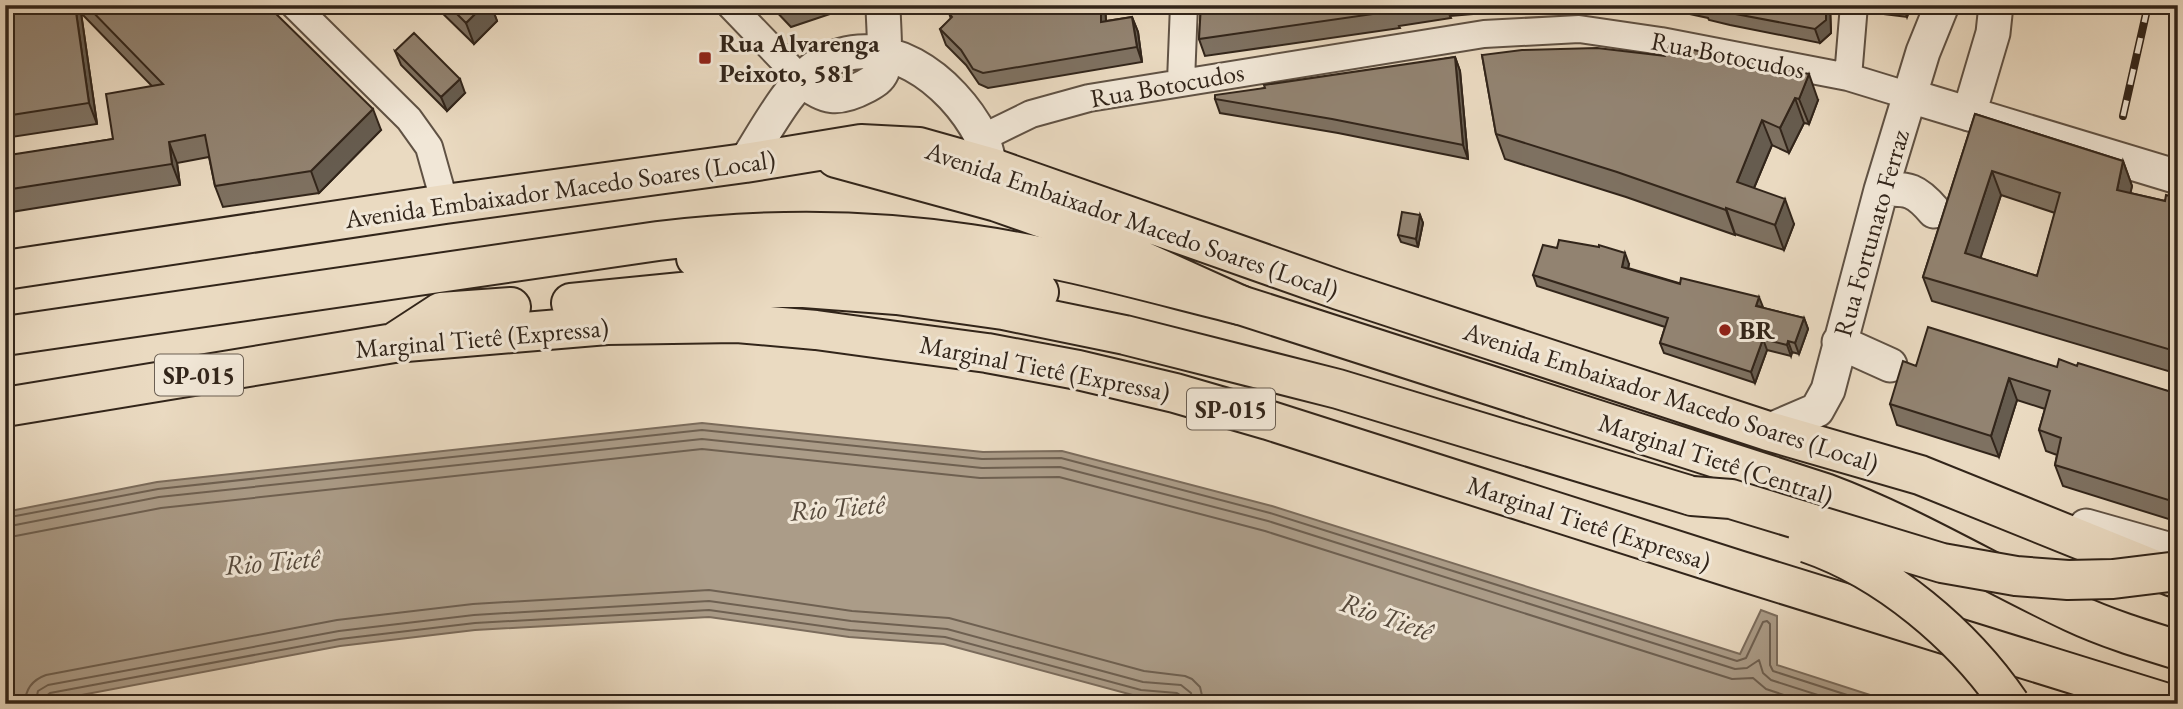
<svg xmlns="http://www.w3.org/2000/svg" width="2183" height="709" font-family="'EB Garamond',serif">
  <rect width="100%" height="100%" fill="#eadac1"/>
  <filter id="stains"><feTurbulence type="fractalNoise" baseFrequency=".00286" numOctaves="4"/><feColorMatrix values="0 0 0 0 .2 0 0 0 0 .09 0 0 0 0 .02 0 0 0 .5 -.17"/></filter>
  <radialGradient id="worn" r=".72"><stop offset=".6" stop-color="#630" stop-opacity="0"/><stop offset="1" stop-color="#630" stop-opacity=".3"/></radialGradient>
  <path fill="#ab9c88" stroke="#7b6c5c" stroke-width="2" d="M702,423L983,452L1062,451L1272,506L1740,654L1761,610L1777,616V665L1898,704H1194L1184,701L1140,697L944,644L849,637L709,617L475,630L340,646L34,704H5V512L157,482Z"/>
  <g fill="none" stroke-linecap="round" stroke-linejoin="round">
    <path stroke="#6e6051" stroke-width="2" d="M5,518L158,489L702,430L982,459L1061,458L1270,513L1737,661L1746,658L1763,622L1767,621L1770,624V665L1773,671L1875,704
      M5,527L159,497L702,439L982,468L1060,467L1268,521L1735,669L1747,668L1759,660L1763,673L1771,680L1846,704
      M5,538L161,508L702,449L980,478L1059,477L1265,531L1732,679L1753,678L1766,689L1811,704
      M25,704C25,689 32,680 46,675L337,620L473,604L709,590L852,611L949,618L1144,671L1185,676L1192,679L1200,687L1204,704
      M35,704L38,691L48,685L339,631L474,615L709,601L851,621L947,629L1143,682L1181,685L1191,693L1193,704
      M44,704L45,697L50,693L340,639L475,623L709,610L850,630L945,637L1141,690L1177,693L1183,697L1184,704"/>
    <g stroke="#605244" stroke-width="30">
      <path id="minor" d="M294,5L409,119L429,147L445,204
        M730,5L801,79
        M1848,77L1854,5
        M1181,81L1184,5
        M982,138L1031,114L1089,98L1484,34L1579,29L1661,41L1848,77L1910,96"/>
    </g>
    <g stroke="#605244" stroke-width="37">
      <path id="tertiary" d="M801,79C825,99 838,101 866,86C873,82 879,79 882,72C887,59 883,21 883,5
        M1910,96L2178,177
        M1969,114L1993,33L1996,5
        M745,163C764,134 790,83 819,65C883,26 952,80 981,136C986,145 988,157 990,167
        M1881,190C1908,187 1917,191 1934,211
        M1839,342L1890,365
        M1768,431L1817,410L1828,390L1881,190L1923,52L1942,5
        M2086,526L2178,552"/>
    </g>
    <g stroke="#32251a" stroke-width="42">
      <path id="trunk" d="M836,158L997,202L1065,226L1240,305L1825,493C1911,525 1989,573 2072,612C2106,628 2142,639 2178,650
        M5,270L445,204L745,163L861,144L919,147L990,167L1339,290L1768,431L1920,475L2173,577"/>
    </g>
    <g stroke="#32251a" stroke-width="42">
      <path id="motorway" d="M696,258L891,267L969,277L1039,292
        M571,303L722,288H804L897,295L1003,310L1125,335L1338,389L1692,496
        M5,336L658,241C763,228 866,228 970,244C1061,257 1151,283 1240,305
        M395,342L441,312L511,307
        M5,407L394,343L607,325L737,323L816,330L889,340L987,353L1078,370L1175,393L1268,420L1738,570L2170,704"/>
    </g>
    <use href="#minor" stroke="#f1e7d7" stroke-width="26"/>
    <use href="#tertiary" stroke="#f1e7d7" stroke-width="33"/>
    <use href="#trunk" stroke="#eadac1" stroke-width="38"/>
    <use href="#motorway" stroke="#eadac1" stroke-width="38"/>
    <g stroke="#32251a" stroke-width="8">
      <path id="rail" d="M2123,116L2148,5"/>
    </g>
    <use href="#rail" stroke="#f1e7d7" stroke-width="5" stroke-dasharray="16" stroke-linecap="butt"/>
    <g stroke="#32251a" stroke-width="42" stroke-linecap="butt">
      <path id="motorway-bridge" d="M1692,496L1731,499L1942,563L2016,576L2068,580L2113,579L2178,571
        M1807,543C1886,570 1963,635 2010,704"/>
    </g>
    <use href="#motorway-bridge" stroke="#eadac1" stroke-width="38"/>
  </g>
  <path fill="#7e7161" stroke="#32251a" stroke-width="2" fill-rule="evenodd" d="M5,5H267L381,130L319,193L223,207L215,186L209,157L177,163L180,185L5,213ZM81,13L152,86L113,139L14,155L11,137L97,124Z
    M434,5H491L497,21L474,44Z
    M770,5H840L839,11L791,27Z
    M956,5H1105L1106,21L1132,17L1138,32L1142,62L988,88L979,84L966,65L946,45L940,29L951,19L949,13Z
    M1201,5H1558L1557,7L1450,16L1451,18L1399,26L1400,28L1205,56L1199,39Z
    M1635,5H1830L1831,33L1820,43L1730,25L1709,20L1708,18L1662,8V13L1636,9Z
    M1881,5H1911L1907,17L1884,14Z
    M395,51L465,93L447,111L401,65Z
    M1482,55L1818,100L1809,124L1804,123L1789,153L1772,145L1754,188L1794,224L1784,250L1735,234V235L1626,197L1505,159L1496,134Z
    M1455,57L1460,71L1468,159L1338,133L1220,113L1215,99L1265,88Z
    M1975,114L2123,161L2132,186L2130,193L2165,201L2178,198V374L1932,301L1923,277ZM2001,195L2055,213L2037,276L1980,258Z
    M1420,215L1423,223L1418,247L1401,242L1398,235Z
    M1557,248L1629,264L1628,268L1763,308L1804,318L1808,329L1799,354L1792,352L1791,356L1767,350L1755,383L1664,353L1660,343L1665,327L1537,286L1533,275Z
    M1916,366L2057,367L2077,366L2178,394V522L2063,486L2055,465L2057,455L2046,451L2039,430L2045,409L2017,400L1999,457L1897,425L1890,404Z"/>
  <path fill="#665c4f" stroke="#32251a" stroke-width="2" d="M75,5H78L81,13L97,124L89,103Z
    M484,5H491L497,21L474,44L466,23Z
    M1101,5H1105L1107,37L1101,22Z
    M1826,5H1830L1831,33L1820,43L1815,29Z
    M1903,5H1911L1907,17Z
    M1132,17L1138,32L1142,62L1137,47Z
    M1455,57L1460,71L1468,159L1463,145Z
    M1809,74L1818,100L1809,124L1799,99Z
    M460,79L465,93L447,111L441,97Z
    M1795,98L1804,123L1789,153L1780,128Z
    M373,109L381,130L319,193L311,171Z
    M1762,120L1772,145L1746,207L1737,182Z
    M5,122L11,137L17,177L9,155L5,130Z
    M169,142L177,163L180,185L172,164Z
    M2123,161L2132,186L2126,214L2117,190Z
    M1992,171L2001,195L1974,278L1965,253Z
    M1785,199L1794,224L1784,250L1775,225Z
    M1726,208L1735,234V235L1726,210Z
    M1420,215L1423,223L1418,247L1416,239Z
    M1625,253L1629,264L1626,278L1622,267Z
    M1759,297L1763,307L1756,306Z
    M1804,318L1808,329L1799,354L1795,343Z
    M1763,339L1767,350L1755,383L1751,372Z
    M1788,341L1792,352L1791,356L1787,345Z
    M2009,378L2017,400L1999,457L1991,436Z"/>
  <path fill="#928371" stroke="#32251a" stroke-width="2" fill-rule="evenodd" d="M5,5H75L89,103L5,116Z
    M86,5H267L373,109L311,171L215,186L205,135L169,142L172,164L5,190V130L9,155L113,139L106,94L163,84Z
    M448,5H484L466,23Z
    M780,5H800L785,10Z
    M956,5H1101V22L1132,17L1137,47L983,73L973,69L961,50L940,29L952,17L949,13Z
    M1201,5H1417L1393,9L1394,11L1199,39Z
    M1704,5H1826V20L1815,29L1725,12L1704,7Z
    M414,33L460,79L441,97L395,51Z
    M1670,45L1809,74L1799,99L1795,98L1780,128L1762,120L1737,182L1785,199L1775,225L1726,208V210L1617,172L1496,134L1482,55L1522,50L1597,48L1665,56Z
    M1455,57L1463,145L1332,119L1215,99V95L1265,88L1264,85Z
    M1975,114L2123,161L2117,190L2165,201L2166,195L2178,198V352L1923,277ZM1992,171L2060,193L2037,276L1965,253Z
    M1402,212L1420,215L1416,239L1398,235Z
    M1559,240L1599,247V245L1625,253L1622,267L1680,284L1681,278L1759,297L1756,306L1804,318L1795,343L1788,341L1787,345L1763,339L1751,372L1660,343L1668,318L1533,275L1543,245L1557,248Z
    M1928,327L2057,367L2059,359L2077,366L2078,363L2178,394V503L2055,465L2061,438L2039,430L2050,391L2009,378L1991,436L1890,404L1903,361L1916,366Z"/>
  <g fill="#8f2418" stroke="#f1e7d7" stroke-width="2.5">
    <rect x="698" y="51" width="14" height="14" rx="3.5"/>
    <circle cx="1725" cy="330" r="7"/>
  </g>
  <g text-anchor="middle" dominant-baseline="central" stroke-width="6" stroke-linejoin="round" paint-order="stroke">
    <g fill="#f1e7d7" stroke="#6b5f53" stroke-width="2">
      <rect x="155" y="354.5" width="88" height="41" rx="5"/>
      <rect x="1187" y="388.5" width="88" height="41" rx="5"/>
    </g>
    <g font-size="24" font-weight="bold" fill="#32251a">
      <text x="199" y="375">SP-015</text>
      <text x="1231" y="409">SP-015</text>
    </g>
    <g font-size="26" font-weight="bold" fill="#32251a" stroke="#f1e7d7" text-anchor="start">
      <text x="719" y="43">Rua Alvarenga<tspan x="719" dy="30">Peixoto, 581</tspan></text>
      <text x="1739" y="330">BR</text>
    </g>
    <g font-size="26" fill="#32251a" stroke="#f1e7d7">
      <text transform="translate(1728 55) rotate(11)">Rua Botocudos</text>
      <text transform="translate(1167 85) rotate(-10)">Rua Botocudos</text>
      <text transform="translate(560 189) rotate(-8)">Avenida Embaixador Macedo Soares (Local)</text>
      <text transform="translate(1132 220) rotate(19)">Avenida Embaixador Macedo Soares (Local)</text>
      <text transform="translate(1871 233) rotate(-74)">Rua Fortunato Ferraz</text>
      <text transform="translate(482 338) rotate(-5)">Marginal Tietê (Expressa)</text>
      <text transform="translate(1045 368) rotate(11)">Marginal Tietê (Expressa)</text>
      <text transform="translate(1671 397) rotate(18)">Avenida Embaixador Macedo Soares (Local)</text>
      <text transform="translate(1716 459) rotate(18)">Marginal Tietê (Central)</text>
      <text transform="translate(1589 523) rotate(18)">Marginal Tietê (Expressa)</text>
    </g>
    <g font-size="28" font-style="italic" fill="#56493b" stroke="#f1e7d7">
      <text transform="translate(837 507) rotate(-5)">Rio Tietê</text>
      <text transform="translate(272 561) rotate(-5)">Rio Tietê</text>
      <text transform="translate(1387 616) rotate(19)">Rio Tietê</text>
    </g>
  </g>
  <rect width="2183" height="709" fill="none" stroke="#eadac1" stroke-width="28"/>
  <rect x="7" y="7" width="2169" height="695" fill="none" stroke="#32251a" stroke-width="3.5"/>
  <rect x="14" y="14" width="2155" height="681" fill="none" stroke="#32251a" stroke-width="2"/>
  <rect width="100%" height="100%" filter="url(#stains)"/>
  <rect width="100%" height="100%" fill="url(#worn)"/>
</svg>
